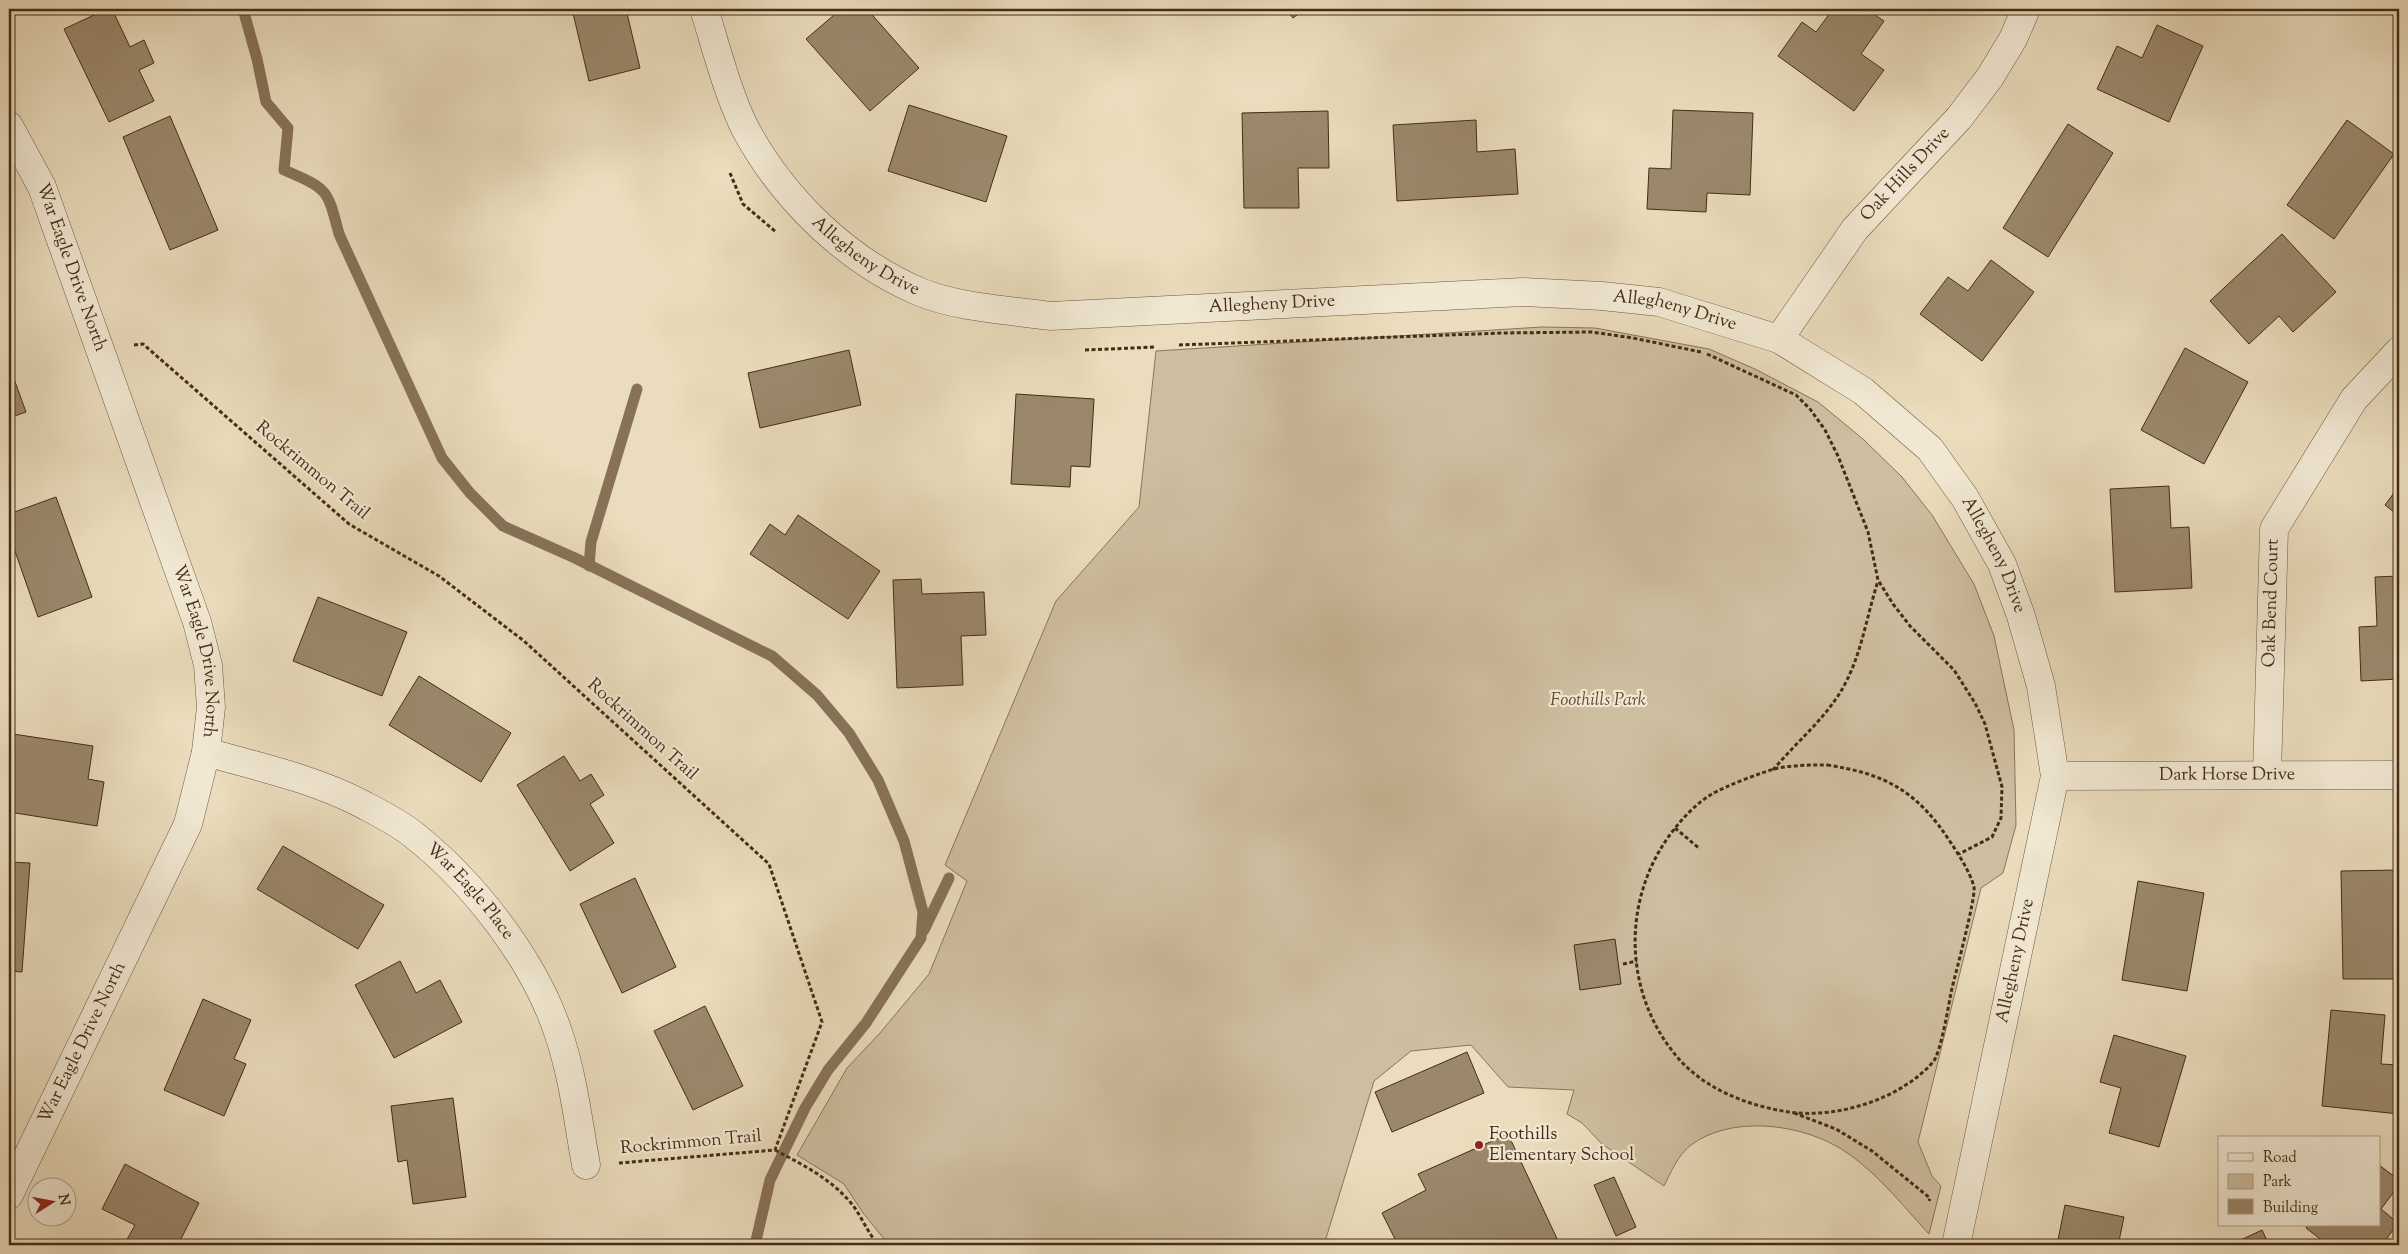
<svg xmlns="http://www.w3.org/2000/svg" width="2408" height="1254" font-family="'Sorts Mill Goudy',serif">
  <rect width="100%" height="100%" fill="#eadcbc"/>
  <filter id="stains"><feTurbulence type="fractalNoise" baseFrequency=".004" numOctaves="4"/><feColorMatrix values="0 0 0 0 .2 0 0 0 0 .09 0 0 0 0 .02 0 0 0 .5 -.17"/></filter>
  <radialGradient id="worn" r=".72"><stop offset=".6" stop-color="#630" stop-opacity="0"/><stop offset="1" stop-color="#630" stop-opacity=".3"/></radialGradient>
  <path fill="#cebea0" stroke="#8a755b" d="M1542,327L1595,328L1709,349L1755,369L1818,402L1863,439L1902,477L1932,515L1974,584L1994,636L2014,730L2016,825L2003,873L1981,888L1918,1142L1932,1176L1941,1186L1929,1234C1901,1204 1872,1166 1836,1146C1795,1123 1730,1116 1691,1145C1678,1155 1671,1172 1664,1186L1602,1144L1582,1123L1567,1114L1574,1090L1508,1087L1471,1045L1411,1051L1374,1081L1324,1245H889L863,1213L844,1184L797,1155L847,1068L880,1033L929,974L967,881L945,865L1056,601L1139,507L1156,351Z"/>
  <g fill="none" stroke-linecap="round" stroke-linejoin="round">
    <path stroke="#877258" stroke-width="11" d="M243,9L257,59L266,102L288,128L284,170C328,189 327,188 339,234L442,458L470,493L503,526L575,558L772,656L817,695L849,733L878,780L904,841L923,912L921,938L866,1023L828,1070L805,1108L770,1180L755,1245
      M589,566L591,542L637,389
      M924,930L949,878"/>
  </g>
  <path fill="#9b886c" stroke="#462c16" d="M107,9H112L130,47L144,40L154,63L139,70L154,101L109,122L64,29Z
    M572,9H626L640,68L589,81Z
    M841,9H867L919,68L870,111L806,39Z
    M1286,9H1305L1293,18Z
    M1833,9H1866L1884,21L1861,54L1884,70L1854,111L1778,56L1802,22L1816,32Z
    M2157,25L2203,46L2169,122L2097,89L2117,46L2142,58Z
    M909,105L1007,136L986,202L888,171Z
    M1673,110L1753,113L1750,195L1707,193L1706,212L1647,209L1649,168L1671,169Z
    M1328,111L1329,168H1298L1299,208H1244L1242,113Z
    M170,116L218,230L170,250L123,137Z
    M1476,120L1477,152L1515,149L1518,194L1397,201L1393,125Z
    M2347,120L2394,154L2334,239L2287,205Z
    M2068,124L2113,153L2048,257L2003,228Z
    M2282,234L2336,292L2293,332L2279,316L2249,344L2210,301Z
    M1991,260L2034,292L1982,361L1920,314L1948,277L1968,291Z
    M2185,348L2248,382L2204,464L2141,430Z
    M849,350L861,405L760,428L748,373Z
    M9,365L26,412L9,418Z
    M1016,394L1094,399L1090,467L1071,466L1070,487L1011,484Z
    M2169,486L2171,528L2189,527L2192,588L2115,592L2110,489Z
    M2399,486V516L2385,505Z
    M56,497L92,597L38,617L9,534V514Z
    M798,515L880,571L848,619L750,554L770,524L785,535Z
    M2399,576V679L2361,681L2359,627L2377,626L2375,577Z
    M921,579L922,594L984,592L986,635L961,636L963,685L897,688L893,580Z
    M318,597L407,632L382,696L293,661Z
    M419,676L511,733L481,782L389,725Z
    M13,734L93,746L88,779L104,782L97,826L9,812V759Z
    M564,756L580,781L591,774L604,795L590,804L614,843L570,871L517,785Z
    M283,846L384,905L358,949L257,889Z
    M9,862L30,863L22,972L9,971Z
    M2397,870L2399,979H2343L2341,871Z
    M635,878L676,967L622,993L580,904Z
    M2138,881L2204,893L2187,991L2122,980Z
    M1615,939L1621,984L1580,990L1574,945Z
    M400,961L416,993L440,980L462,1022L394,1058L355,985Z
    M203,999L251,1020L234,1059L246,1064L224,1116L164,1090Z
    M705,1006L743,1086L693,1110L654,1031Z
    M2331,1010L2385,1015L2381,1064L2399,1065V1114L2322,1106Z
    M2114,1035L2186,1056L2159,1147L2109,1133L2121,1088L2100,1082Z
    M1467,1052L1484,1093L1392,1132L1375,1092Z
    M453,1098L466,1197L413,1204L407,1160L398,1162L391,1106Z
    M1508,1134L1560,1245H1398L1382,1213L1426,1190L1418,1174Z
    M125,1164L199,1203L178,1245H124L135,1225L102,1209Z
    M2379,1165L2399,1180V1185L2381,1209L2398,1223L2382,1245H2328L2306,1228L2308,1225H2379Z
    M1614,1177L1636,1227L1616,1236L1594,1185Z
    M2065,1205L2124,1217L2119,1241L2123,1242L2122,1245H2057Z
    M2262,1230L2269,1245H2230Z"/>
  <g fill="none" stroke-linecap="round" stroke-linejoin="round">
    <g stroke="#6f5840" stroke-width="29">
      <g id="minor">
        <path id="s1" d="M9,126L42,187L197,622L208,665L211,707L206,752L188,824L9,1195"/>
        <path id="s2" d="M1779,339L1855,229L1959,118L1990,77L2013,39L2026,9"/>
        <path id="s3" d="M206,752C259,767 315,779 364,805C381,814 401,824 415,836C474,883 534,960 558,1032C573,1075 578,1121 586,1165"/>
        <path id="s4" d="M2267,775L2274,529L2354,399L2399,351"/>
        <path id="s5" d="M2055,776L2399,775"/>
      </g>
    </g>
    <g stroke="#6f5840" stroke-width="29">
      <g id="tertiary">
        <path id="s6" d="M704,9C716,47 728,95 746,130C784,200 847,261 920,292C959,308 1009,310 1050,316L1523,292L1602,296L1659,302L1779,339L1863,391L1930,449L1965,498L2002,564L2021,616L2041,686L2055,776L1956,1245"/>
      </g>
    </g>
    <path stroke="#462c16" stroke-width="3" stroke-dasharray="4 2.5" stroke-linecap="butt" d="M730,173L743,204L776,232
      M134,345L143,344L349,524L439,576L524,641L769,864L822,1022L775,1150L619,1163
      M1179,345L1502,333L1592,332L1633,338L1701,352
      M1085,350L1156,347
      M1707,354L1796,395L1810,409L1825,430L1838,456L1868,532L1878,580L1893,604L1910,626L1954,670L1975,703L1985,724L2002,787L2001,818L1992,837L1959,854
      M1827,765C1887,774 1918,792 1951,843C1959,855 1970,872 1974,887C1976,897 1956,972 1952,988C1949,1002 1941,1053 1933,1062C1901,1099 1837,1119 1789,1112C1749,1106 1706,1090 1678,1058C1624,995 1621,903 1669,836C1681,820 1695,804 1712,794C1726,786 1762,772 1778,768C1794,765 1811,765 1827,765Z
      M1773,770C1797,741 1829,716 1846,682C1862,651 1867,615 1878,581
      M1675,828L1700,849
      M1623,964L1637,961
      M1794,1113L1836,1129L1872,1151L1930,1198L1929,1201
      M775,1150C803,1165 830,1178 851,1203C862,1216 867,1233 879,1245
      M1668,1242L1680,1245"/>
    <use href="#minor" stroke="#f1e8d3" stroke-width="28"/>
    <use href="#tertiary" stroke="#f1e8d3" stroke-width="28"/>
  </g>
  <circle fill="#8f2418" stroke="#f1e8d3" stroke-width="2" cx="1479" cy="1145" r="5"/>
  <g text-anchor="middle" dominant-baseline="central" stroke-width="4.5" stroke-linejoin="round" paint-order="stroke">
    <g font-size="18" fill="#462c16" stroke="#f1e8d3">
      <text stroke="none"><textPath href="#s2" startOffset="208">Oak Hills Drive</textPath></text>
      <text stroke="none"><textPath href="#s6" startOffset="305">Allegheny Drive</textPath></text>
      <text stroke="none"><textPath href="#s1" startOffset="155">War Eagle Drive North</textPath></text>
      <text stroke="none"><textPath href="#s6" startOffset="725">Allegheny Drive</textPath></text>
      <text stroke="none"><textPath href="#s6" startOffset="1130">Allegheny Drive</textPath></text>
      <text transform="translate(312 471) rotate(40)">Rockrimmon Trail</text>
      <text stroke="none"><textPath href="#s6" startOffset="1550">Allegheny Drive</textPath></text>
      <text stroke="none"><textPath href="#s4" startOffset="172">Oak Bend Court</textPath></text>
      <text stroke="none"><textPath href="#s1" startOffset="560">War Eagle Drive North</textPath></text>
      <text transform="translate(642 730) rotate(42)">Rockrimmon Trail</text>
      <text stroke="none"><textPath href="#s5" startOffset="172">Dark Horse Drive</textPath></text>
      <text stroke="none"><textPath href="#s3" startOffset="305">War Eagle Place</textPath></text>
      <text transform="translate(2016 961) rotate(-78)">Allegheny Drive</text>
      <text transform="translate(83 1043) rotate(-64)">War Eagle Drive North</text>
      <text transform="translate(691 1143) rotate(-5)">Rockrimmon Trail</text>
    </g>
    <g font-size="18" font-style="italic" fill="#614932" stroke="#f1e8d3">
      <text x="1598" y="701">Foothills Park</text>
    </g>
    <g font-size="18" fill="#462c16" stroke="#f1e8d3" text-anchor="start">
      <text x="1489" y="1135">Foothills<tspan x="1489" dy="21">Elementary School</tspan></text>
    </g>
  </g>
  <rect width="2408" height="1254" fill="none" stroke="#eadcbc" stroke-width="30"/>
  <rect x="10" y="10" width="2388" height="1234" fill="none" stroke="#462c16" stroke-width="2.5"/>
  <rect x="15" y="15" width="2378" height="1224" fill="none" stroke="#462c16"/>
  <rect x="2218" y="1136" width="162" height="90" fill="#f1e8d3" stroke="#ad9d87"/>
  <rect x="2228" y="1153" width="25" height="8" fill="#f1e8d3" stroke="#ad9d87"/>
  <text x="2263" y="1162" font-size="15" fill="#462c16">Road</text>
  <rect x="2228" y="1174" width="25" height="15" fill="#cebea0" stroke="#ad9d87"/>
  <text x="2263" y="1186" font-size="15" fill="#462c16">Park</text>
  <rect x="2228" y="1199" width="25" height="15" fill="#9b886c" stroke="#ad9d87"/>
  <text x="2263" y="1212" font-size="15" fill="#462c16">Building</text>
  <g transform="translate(52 1202) rotate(79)"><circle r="24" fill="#f1e8d3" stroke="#ad9d87"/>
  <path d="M0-4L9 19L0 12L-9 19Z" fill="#8f2418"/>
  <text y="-8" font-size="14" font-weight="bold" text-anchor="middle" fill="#462c16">N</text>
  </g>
  <rect width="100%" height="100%" filter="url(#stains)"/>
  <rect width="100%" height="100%" fill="url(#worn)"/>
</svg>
